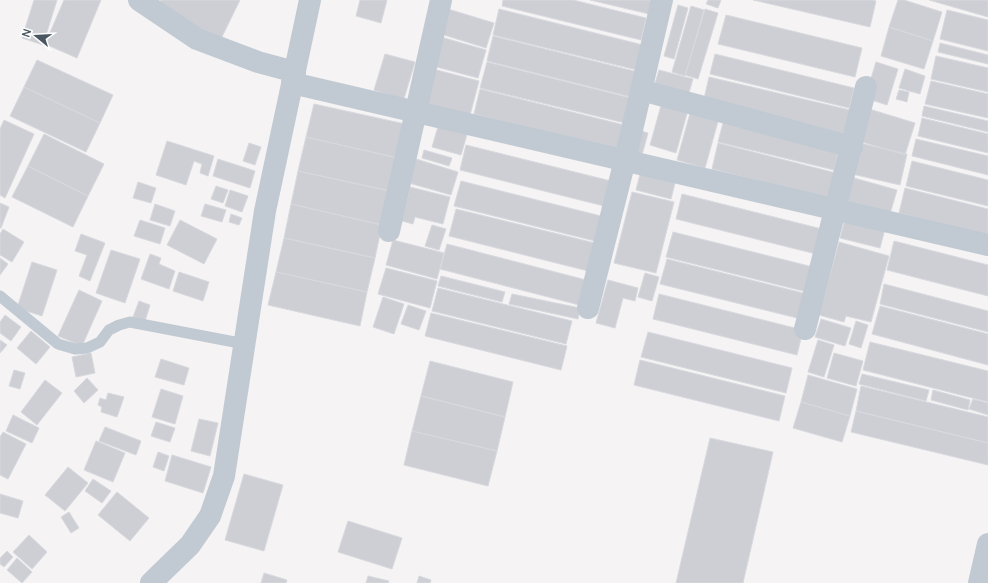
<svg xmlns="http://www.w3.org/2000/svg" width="988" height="583" font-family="Manrope,sans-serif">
  <rect width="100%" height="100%" fill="#f5f3f3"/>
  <path fill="#cdcfd5" stroke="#d7d9de" d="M34,0H57L43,45L22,38Z
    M64,0H101L77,58L45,44Z
    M161,0H240L220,41L157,9Z
    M360,0H387L381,23L356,16Z
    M503,0H573L646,18L641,40L502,6Z
    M590,0H652L649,14Z
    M708,0H721L718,8L706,4Z
    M753,0H872L876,1L870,27Z
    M898,0H904L942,12L933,41L889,27Z
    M929,0H988V17Z
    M678,5L688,8L674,59L664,56Z
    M691,6L704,10L685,76L672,72Z
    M448,9L494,23L486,48L441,34Z
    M499,9L643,45L637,70L493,35Z
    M705,9L718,13L698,79L685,75Z
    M947,10L988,20V51L940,39Z
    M726,15L862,48L855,77L718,44Z
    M889,27L933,41L924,69L881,56Z
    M493,36L638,72L631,97L487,61Z
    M441,37L486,50L478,78L433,66Z
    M940,43L988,55V64L938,52Z
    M385,54L415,62L403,102L386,94L374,90Z
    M715,54L854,88L849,108L710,74Z
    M936,56L988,68V92L931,79Z
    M37,60L113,95L100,123L24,87Z
    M487,62L631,98L625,123L480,88Z
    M876,62L898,69L887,105L865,98Z
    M433,69L479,81L469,119L423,107Z
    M905,69L925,76L920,94L899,88Z
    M659,70L693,79L687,99L653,90Z
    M709,77L850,110L843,135L703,103Z
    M931,81L988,94V118L925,104Z
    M24,87L100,123L86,152L10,116Z
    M480,89L624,125L618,150L474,114Z
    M899,90L909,92L907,102L896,99Z
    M662,102L688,110L676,153L650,145Z
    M314,104L405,124L398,158L306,137Z
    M924,106L988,121V132L922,116Z
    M869,109L915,123L905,155L859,141Z
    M691,110L719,118L705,168L677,160Z
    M922,118L988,134V153L918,136Z
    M724,119L839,147L834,170L718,142Z
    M4,120L34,134L5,198L0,195V129Z
    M439,123L468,131L461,155L432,147Z
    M638,130L648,133L642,155L632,152Z
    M44,134L104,164L88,196L28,166Z
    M306,137L398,158L390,191L298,171Z
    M916,139L988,156V175L912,156Z
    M167,141L214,156L208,176L200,173L202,164L194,161L186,185L156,175Z
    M249,143L261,147L255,165L243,161Z
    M718,143L836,173L829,199L712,169Z
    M860,143L907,154L900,185L852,174Z
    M466,145L611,181L604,206L460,170Z
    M424,150L452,158L449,166L422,158Z
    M218,159L255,171L250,188L213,176Z
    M416,159L458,172L451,195L409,183Z
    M912,161L988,180V206L906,186Z
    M28,166L88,196L73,227L12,197Z
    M298,171L390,191L382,225L291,204Z
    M640,174L675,183L671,199L636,190Z
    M854,178L897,190L890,214L848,202Z
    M461,181L605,217L599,242L454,206Z
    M138,182L156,188L151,203L133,198Z
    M216,186L228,190L223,203L211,199Z
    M410,187L450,197L443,224L415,217L413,224L402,221Z
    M905,188L988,209V236L899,213Z
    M230,190L248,196L242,212L225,206Z
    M632,192L674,202L656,273L614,263Z
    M682,194L826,230L820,255L676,219Z
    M0,203L9,207L1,228H0Z
    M155,204L175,211L170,226L150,220Z
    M205,204L226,210L222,222L201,216Z
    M291,204L382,225L375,258L284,238Z
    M456,209L599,244L592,272L449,236Z
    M231,214L242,218L239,225L229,222Z
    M845,219L885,229L880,248L840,238Z
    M140,220L165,228L160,244L134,236Z
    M180,220L217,239L204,264L167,245Z
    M432,225L446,229L439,250L425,246Z
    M3,229L24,242L12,262L0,255V234Z
    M673,232L817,268L811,293L666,257Z
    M81,234L105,243L90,281L79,276L87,255L75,251Z
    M284,238L375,258L367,292L276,272Z
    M393,240L444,253L437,279L386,265Z
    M894,241L988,265V296L887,270Z
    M839,242L889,256L871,322L846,316L844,322L819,315Z
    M447,244L590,281L583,306L440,269Z
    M111,250L140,259L125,303L96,293Z
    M150,254L161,258L159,264L175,271L169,289L141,279Z
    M0,258L8,264L0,275Z
    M667,259L811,295L805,320L660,284Z
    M32,262L57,270L42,316L17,308Z
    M386,268L437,281L430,308L378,294Z
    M179,272L209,282L203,301L173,291Z
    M276,272L367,292L360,326L268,305Z
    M645,273L659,277L652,301L638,297Z
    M441,276L505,292L502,302L438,286Z
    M608,280L638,288L635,301L623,298L615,328L596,323Z
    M884,284L988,311V332L880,304Z
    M438,288L572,321L566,344L432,311Z
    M79,290L102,301L82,346L58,336Z
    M512,294L580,308L578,319L509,304Z
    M659,294L803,330L797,355L653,319Z
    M383,297L404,304L394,334L373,327Z
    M139,301L150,305L145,321L133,317Z
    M408,305L426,311L419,330L401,324Z
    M880,306L988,334V365L872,334Z
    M431,313L567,346L561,370L425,336Z
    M5,315L21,327L11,341L0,333V322Z
    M821,319L851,328L845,346L815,337Z
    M856,321L868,325L861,348L849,344Z
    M31,331L50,347L36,364L17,348Z
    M648,332L792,368L786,393L641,357Z
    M0,340L7,345L0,353Z
    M818,340L834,345L824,377L808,372Z
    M870,342L988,371V402L863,370Z
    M91,353L95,373L76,377L72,357Z
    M834,353L863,361L856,386L827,378Z
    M161,359L189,368L184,385L155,377Z
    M640,360L785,396L779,421L634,385Z
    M430,361L513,382L505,417L421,396Z
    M14,370L25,373L20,389L9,386Z
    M862,374L929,390L926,401L859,384Z
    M808,375L857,389L850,416L801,402Z
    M87,378L98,390L84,403L74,391Z
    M45,380L62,393L37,425L21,412Z
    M861,386L988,417V443L856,411Z
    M161,389L183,396L175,424L152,417Z
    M933,390L970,400L968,410L931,400Z
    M108,393L124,397L117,417L101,412L102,407L98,405L100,398L106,400Z
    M421,396L505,417L497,451L412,431Z
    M973,399L988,403V415L969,409Z
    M801,402L850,416L842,442L793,428Z
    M856,411L988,443V465L851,432Z
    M13,415L39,428L32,443L6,431Z
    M199,419L218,423L210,456L191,451Z
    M156,422L175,428L170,442L151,436Z
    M105,427L141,441L136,455L99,441Z
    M412,431L497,451L488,486L404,465Z
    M3,432L26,444L8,479L0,475V437Z
    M710,438L773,452L743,583H676Z
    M96,441L125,453L113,482L84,470Z
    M158,452L169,456L164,471L153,467Z
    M172,455L211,467L203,493L165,481Z
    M68,467L88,483L65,511L45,495Z
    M244,474L283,485L264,551L225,540Z
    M93,479L111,491L102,503L85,491Z
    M117,492L149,518L130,541L98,515Z
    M0,494L23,501L18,518L0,513Z
    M69,512L79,528L71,533L61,517Z
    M348,521L402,538L392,569L338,552Z
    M29,535L47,552L32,569L13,552Z
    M7,551L13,557L4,567L0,564V558Z
    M17,558L32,572L22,583L7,570Z
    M264,573L287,580L286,583H261Z
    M368,576L389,581L388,583H366Z
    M419,576L431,580L430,583H417Z"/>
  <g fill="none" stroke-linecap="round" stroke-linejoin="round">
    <path stroke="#c1cad2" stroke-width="11" d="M0,296L58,344L75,349L87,348L100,342L109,330L119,325L130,322L245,344"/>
    <path stroke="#c1cad2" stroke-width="22" d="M139,0L197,39L258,62L295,72
      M292,83L988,245
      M641,90L852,147
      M389,231L441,0
      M588,308L625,160L662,0
      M805,329L866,87
      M979,583L988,544"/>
    <path stroke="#c1cad2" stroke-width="22" d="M151,583L190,545L210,516L224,476L265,211L310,0"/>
  </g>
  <g transform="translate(36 36) rotate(288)" stroke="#ffffff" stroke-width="3" paint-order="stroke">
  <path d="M0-3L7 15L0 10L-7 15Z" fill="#4a5661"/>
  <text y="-6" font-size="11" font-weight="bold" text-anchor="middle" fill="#4a5661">N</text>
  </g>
</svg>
